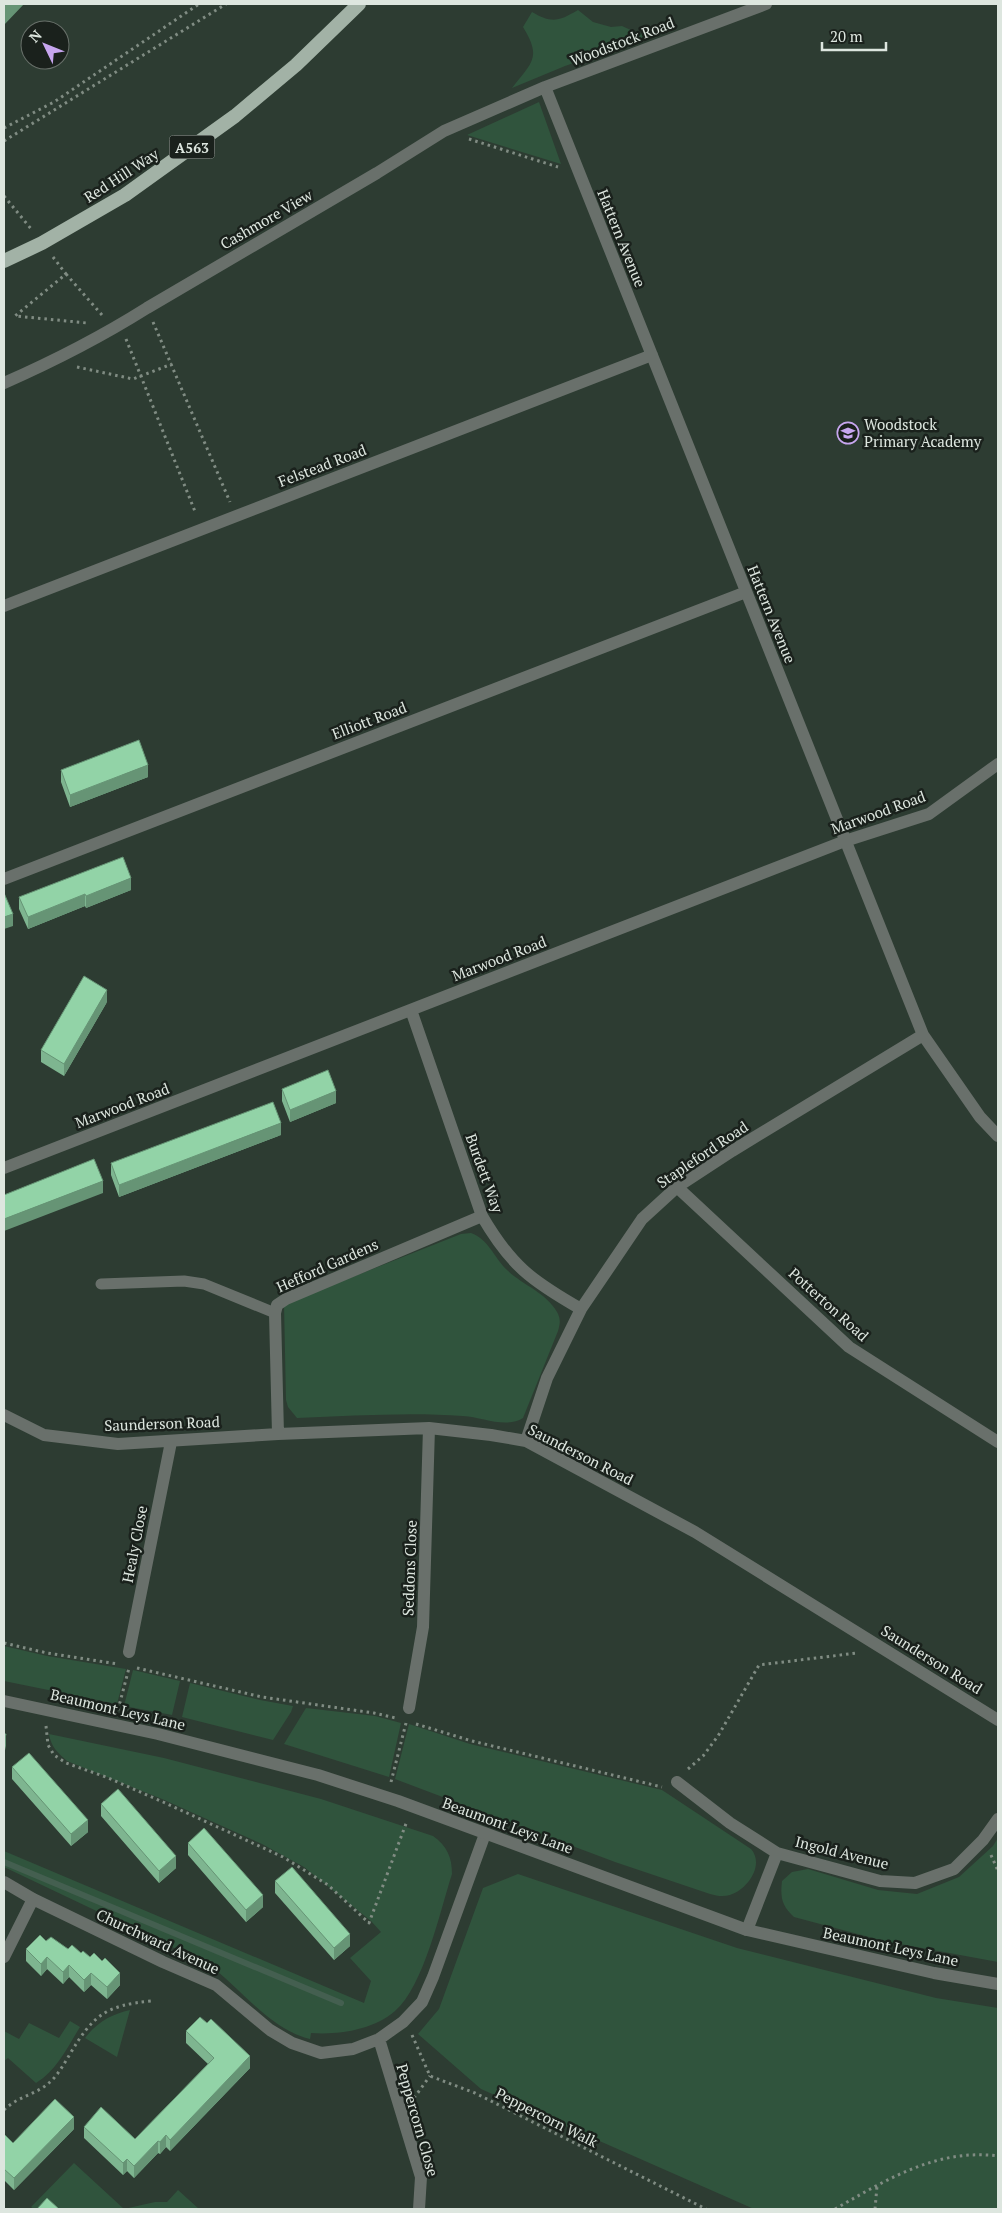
<svg xmlns="http://www.w3.org/2000/svg" width="1002" height="2213" font-family="'PT Serif',serif">
  <rect width="100%" height="100%" fill="#2d3c32"/>
  <path fill="#30543d" d="M578,10L593,22L611,27L622,26L635,32L654,35L565,66L512,88C532,62 542,58 523,27L532,12C552,24 559,21 578,10Z
    M539,102L561,164L467,135Z
    M471,1233C488,1239 494,1257 506,1269C522,1285 546,1292 557,1312C561,1319 560,1324 558,1331L523,1418C505,1429 483,1417 463,1416C408,1412 352,1416 297,1418L288,1407L286,1400L284,1304L461,1234Z
    M4,1646L47,1656L126,1669L117,1704L4,1681Z
    M133,1670L180,1681L172,1715L124,1706Z
    M190,1683L260,1700L293,1706L291,1712L273,1740L182,1717Z
    M306,1708L375,1716L401,1723L389,1777L284,1744Z
    M409,1724L470,1744L662,1790L751,1849C765,1865 747,1890 730,1895C723,1897 717,1896 710,1894L615,1862L395,1779Z
    M49,1734L164,1758L321,1799L433,1836C447,1846 452,1857 452,1874C440,1911 424,1986 395,2011C373,2030 339,2035 311,2033L310,2039C269,2029 241,1988 208,1964L4,1867V1851L364,2003L371,1981L350,1958L381,1932L371,1921L304,1867L262,1844L162,1799L67,1761C58,1753 51,1747 49,1734Z
    M998,1838V1962L884,1941L794,1917C782,1906 780,1898 782,1881L792,1872L808,1869L878,1890L917,1894L959,1877L993,1846Z
    M518,1874L737,1948L936,1998L998,2008V2209H754L481,2089L418,2034L439,2009L483,1888Z
    M130,2010L117,2057L85,2038C97,2022 112,2014 130,2010Z
    M70,2021L80,2027C67,2048 57,2070 36,2083L8,2058L4,2061V2031L19,2039L29,2023L59,2038Z
    M74,2163L124,2209L155,2202H167L178,2190L199,2209H34L31,2207Z"/>
  <g fill="none" stroke-linecap="round" stroke-linejoin="round">
    <path stroke="#445f50" stroke-width="6" d="M4,1862L341,2003"/>
    <path stroke="#808c83" stroke-width="3" stroke-dasharray="2.5 4" stroke-linecap="butt" d="M4,128L54,102L199,4
      M469,139L558,167
      M4,141L226,4
      M4,196L32,230
      M53,257L66,274L15,316L87,323
      M66,274L102,315
      M153,322L230,502
      M126,339L196,514
      M77,367L133,379L172,364
      M4,1643L47,1653L118,1664
      M137,1668L262,1697L374,1713L396,1718
      M118,1710L129,1668
      M416,1724L472,1741L662,1787
      M46,1726L48,1745L54,1755L66,1763L106,1777L163,1802L283,1857L328,1885L369,1923L407,1821
      M688,1769L703,1756L718,1736L759,1665L857,1653
      M391,1782L406,1723
      M991,1855L998,1871
      M412,2035L430,2076L475,2093L706,2209
      M414,2098L430,2076
      M4,2110C18,2096 36,2095 50,2082C58,2075 64,2064 70,2054C93,2015 106,2005 152,2001
      M835,2209C886,2180 937,2148 998,2156
      M875,2209L877,2186"/>
    <path stroke="#69706b" stroke-width="11" d="M101,1284L184,1281L204,1284L275,1313"/>
    <path stroke="#69706b" stroke-width="12" d="M545,87L923,1035L980,1117L998,1136
      M4,383C54,361 101,337 147,308L377,173L444,131L545,87L766,4
      M4,606L652,355
      M4,879L746,592
      M411,1010L482,1216C511,1266 532,1281 581,1309
      M4,1168L845,841L929,814L998,764
      M677,1187L849,1347L998,1442
      M4,1415L44,1435L118,1444L278,1434L429,1428L491,1435L526,1441L695,1532L998,1720
      M278,1434L275,1313L277,1305L286,1299L482,1216
      M526,1441L547,1378L581,1309L642,1219L677,1187L732,1151L923,1035
      M129,1652L171,1442
      M409,1708L423,1627L429,1428
      M677,1782L730,1823L777,1853L880,1881L915,1883L954,1869L983,1840L998,1819
      M4,1882L33,1899L163,1962L216,1985L270,2030L292,2043L321,2053L353,2049L379,2039L403,2022L422,2002L433,1977L485,1834
      M747,1930L777,1853
      M4,1957L33,1899
      M379,2039L421,2177L419,2209"/>
    <path stroke="#69706b" stroke-width="12" d="M4,1701L158,1734L318,1775L398,1801L747,1930L934,1973L998,1984"/>
    <path stroke="#a2b2a6" stroke-width="14" d="M4,261L42,243L125,195L235,116L296,65L359,4"/>
  </g>
  <path fill="#7eb590" d="M61,770L148,777L70,807L61,782Z
    M131,890L86,908L85,906L28,929L19,909V897Z
    M107,1002L64,1076L41,1062V1050Z
    M282,1089L336,1103L290,1122L282,1101Z
    M281,1135L119,1197L111,1175V1163Z
    M12,1767L88,1832L71,1846L12,1779Z
    M101,1804L176,1868L159,1883L101,1816Z
    M188,1843L263,1907L246,1922L188,1855Z
    M275,1881L350,1946L334,1960L275,1893Z
    M46,1941L81,1953L120,1985L107,1999L91,1985L84,1992L69,1977L63,1984L47,1969L41,1976L26,1961V1949Z
    M186,2031L250,2068L170,2151L166,2147L160,2154L158,2153L134,2178L127,2171L123,2175L84,2138V2127L135,2139L208,2064L186,2043Z
    M74,2129L14,2190L4,2180V2134L13,2143Z"/>
  <path fill="#669475" d="M4,4H24L4,25Z
    M148,765V777L70,807V795Z
    M131,878V890L86,908V896Z
    M85,894V906L28,929V917Z
    M13,914V926L4,929V917Z
    M107,990V1002L64,1076V1064Z
    M336,1091V1103L290,1122V1110Z
    M281,1123V1135L119,1197V1185Z
    M103,1181V1193L4,1231V1219Z
    M6,1734V1746L4,1755V1742Z
    M88,1820V1832L71,1846V1834Z
    M176,1856V1868L159,1883V1871Z
    M263,1895V1907L246,1922V1910Z
    M350,1934V1946L334,1960V1948Z
    M47,1957V1969L41,1976V1964Z
    M69,1965V1977L63,1984V1972Z
    M91,1973V1985L84,1992V1980Z
    M120,1973V1985L107,1999V1987Z
    M250,2056V2068L170,2151V2140Z
    M74,2117V2129L14,2190V2178Z
    M166,2135V2147L160,2154V2142Z
    M158,2141V2153L134,2178V2166Z
    M127,2159V2171L123,2175V2163Z"/>
  <path fill="#92d3a7" stroke="#669475" d="M139,740L148,765L70,795L61,770Z
    M123,857L131,878L86,896L85,894L28,917L19,897Z
    M4,893L13,914L4,917Z
    M84,976L107,990L64,1064L41,1050Z
    M328,1070L336,1091L290,1110L282,1089Z
    M273,1102L281,1123L119,1185L111,1163Z
    M94,1159L103,1181L4,1219V1195Z
    M4,1734H6L4,1742Z
    M29,1753L88,1820L71,1834L12,1767Z
    M118,1789L176,1856L159,1871L101,1804Z
    M204,1828L263,1895L246,1910L188,1843Z
    M292,1867L350,1934L334,1948L275,1881Z
    M40,1935L46,1941L51,1937L68,1949L72,1945L81,1953L83,1951L90,1957L94,1953L102,1961L105,1958L120,1973L107,1987L91,1973L84,1980L69,1965L63,1972L47,1957L41,1964L26,1949Z
    M200,2017L207,2023L211,2019L250,2056L170,2140L166,2135L160,2142L158,2141L134,2166L127,2159L123,2163L84,2127L101,2107L135,2139L214,2058L186,2031Z
    M55,2099L74,2117L14,2178L4,2169V2134L13,2143Z
    M47,2198L59,2209H37Z"/>
  <defs>
    <g id="school-ring" transform="scale(1.125)"><circle r="9.5" fill="#1a211c" stroke="#c7a6ef" stroke-width="1.5"/><path d="M0-5L7-2L0 1L-7-2ZM-4 1L0 2.5L4 1V4Q0 6-4 4Z" fill="#c7a6ef"/></g>
  </defs>
  <g fill-rule="evenodd">
    <use href="#school-ring" x="848" y="433"/>
  </g>
  <g text-anchor="middle" dominant-baseline="central" stroke-width="5" stroke-linejoin="round" paint-order="stroke">
    <rect fill="#1a211c" stroke="#a2aba4" stroke-width="1" x="169.5" y="135.5" width="45" height="23" rx="4"/>
    <g font-size="14" font-weight="bold" fill="#dde6df">
      <text x="192" y="147">A563</text>
    </g>
    <g font-size="15" fill="#dde6df" stroke="#1a211c">
      <text transform="translate(622 41) rotate(-21)">Woodstock Road</text>
      <text transform="translate(121 175) rotate(-33)">Red Hill Way</text>
      <text transform="translate(266 219) rotate(-30)">Cashmore View</text>
      <text transform="translate(622 238) rotate(68)">Hattern Avenue</text>
      <text transform="translate(322 465) rotate(-21)">Felstead Road</text>
      <text transform="translate(772 614) rotate(68)">Hattern Avenue</text>
      <text transform="translate(369 720) rotate(-21)">Elliott Road</text>
      <text transform="translate(878 812) rotate(-20)">Marwood Road</text>
      <text transform="translate(499 958) rotate(-21)">Marwood Road</text>
      <text transform="translate(122 1105) rotate(-21)">Marwood Road</text>
      <text transform="translate(702 1154) rotate(-34)">Stapleford Road</text>
      <text transform="translate(485 1173) rotate(70)">Burdett Way</text>
      <text transform="translate(327 1265) rotate(-24)">Hefford Gardens</text>
      <text transform="translate(829 1304) rotate(42)">Potterton Road</text>
      <text transform="translate(162 1423) rotate(-2)">Saunderson Road</text>
      <text transform="translate(581 1454) rotate(27)">Saunderson Road</text>
      <text transform="translate(134 1544) rotate(-79)">Healy Close</text>
      <text transform="translate(409 1568) rotate(-88)">Seddons Close</text>
      <text transform="translate(932 1659) rotate(32)">Saunderson Road</text>
      <text transform="translate(118 1709) rotate(13)">Beaumont Leys Lane</text>
      <text transform="translate(508 1825) rotate(20)">Beaumont Leys Lane</text>
      <text transform="translate(842 1852) rotate(14)">Ingold Avenue</text>
      <text transform="translate(158 1941) rotate(25)">Churchward Avenue</text>
      <text transform="translate(891 1946) rotate(12)">Beaumont Leys Lane</text>
      <text transform="translate(547 2117) rotate(27)">Peppercorn Walk</text>
      <text transform="translate(418 2120) rotate(74)">Peppercorn Close</text>
    </g>
    <g font-size="15" fill="#dde6df" stroke="#1a211c" text-anchor="start">
      <text x="864" y="424">Woodstock<tspan x="864" dy="17">Primary Academy</tspan></text>
    </g>
  </g>
  <rect width="1002" height="2213" fill="none" stroke="#dde6df" stroke-width="10"/>
  <g transform="translate(45 45) rotate(313)"><circle r="24" fill="#1a211c" stroke="#68706a"/>
  <path d="M0-4L9 19L0 12L-9 19Z" fill="#c7a6ef"/>
  <text y="-8" font-size="14" font-weight="bold" text-anchor="middle" fill="#dde6df">N</text>
  </g>
  <path d="M822 42v8h64v-8" fill="none" stroke="#dde6df" stroke-width="2.5"/>
  <text x="830" y="42" font-size="15" fill="#dde6df" stroke="#1a211c" stroke-width="4" paint-order="stroke">20 m</text>
</svg>
